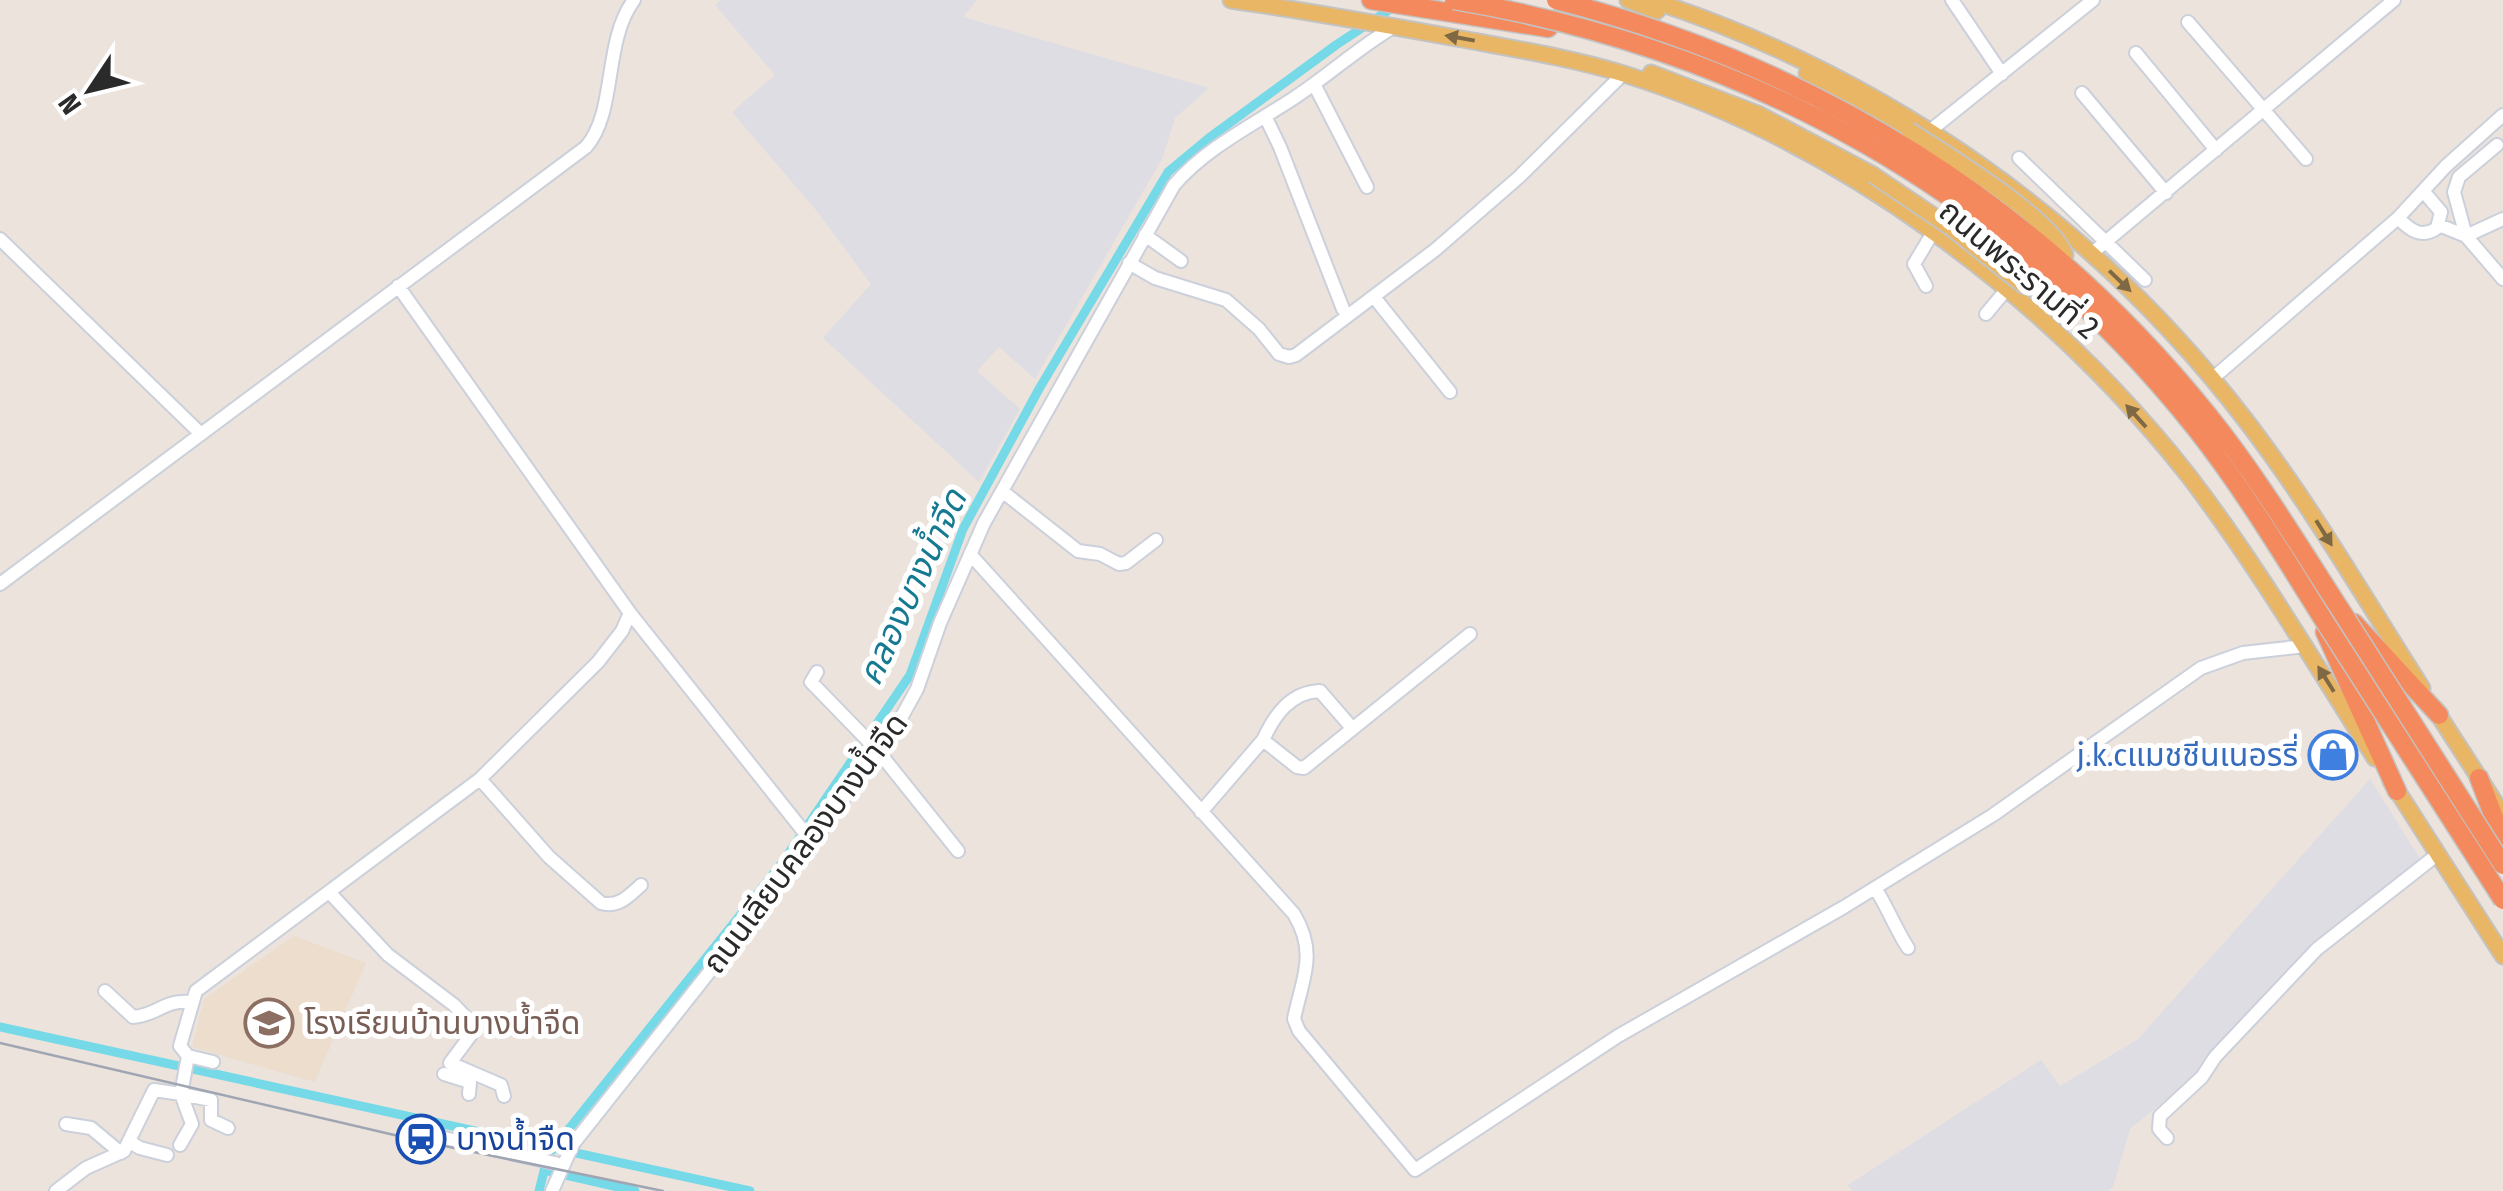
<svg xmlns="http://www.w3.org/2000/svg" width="2503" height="1191" font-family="'Fira Sans Condensed','Noto Sans Thai',sans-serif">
  <rect width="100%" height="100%" fill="#ebe3dc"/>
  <path fill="#dedde4" d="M721,0H977L963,17L1209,88L1175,118L1163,157L1035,379L999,347L977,371L1020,409L979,482L823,338L871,284L816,210L732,112L775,75L715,5Z
    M2370,779L2420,859L2327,931L2210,1056L2205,1076L2162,1103L2130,1129L2113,1187L2108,1191H1852L1848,1185L2041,1060L2060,1086L2138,1039Z"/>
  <path fill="#ecddcd" d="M294,936L366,963L315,1082L192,1047L204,999Z"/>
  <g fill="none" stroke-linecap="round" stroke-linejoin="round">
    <path stroke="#75d9e7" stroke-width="9" d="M0,1027L750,1191
      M544,1170L635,1191
      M539,1191L548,1155L782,863L910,675L963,529L1039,389L1168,172L1209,138L1336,45L1395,6"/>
    <g stroke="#cbd0db" stroke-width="16">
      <path id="minor" d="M1952,0L2002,74
        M2188,22L2306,159
        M2136,53L2216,150
        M1314,84L1367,187
        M2082,93L2166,193
        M1265,116L1280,147L1343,309
        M1931,130L2093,0
        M2497,145L2459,177L2454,192L2466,236L2503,279
        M2019,158L2145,280
        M2398,218C2410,230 2421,239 2437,228L2441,212L2424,192
        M2439,225L2466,236L2503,219
        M1145,235L1181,261
        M0,239L201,434
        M2091,254L2394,0
        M1129,263L1155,278L1226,300L1259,329L1279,354L1289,357L1296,355L1435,250L1519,177L1623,74
        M398,286L630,613L812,842
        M1926,286L1914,264L1932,234
        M1374,297L1450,392
        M1986,314L2006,290
        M2212,379L2398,218L2446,166L2503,115
        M1002,491L1078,551L1100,554L1119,564L1126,563L1156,540
        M970,554L1294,914C1318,954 1302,979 1294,1019L1299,1031L1415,1170L1618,1036L1844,907L1993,815L2201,668L2243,653L2305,646
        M0,584L586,147C617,112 603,41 634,0
        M817,672L811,682L878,751L958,851
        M1263,740C1274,716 1290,692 1320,691L1352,728
        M480,779L549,857L601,903C618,908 629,896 641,885
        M1201,812L1263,740L1297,767L1304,768L1470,634
        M1875,888C1888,908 1895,928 1908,948
        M329,892L388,955L454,1005L473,1025V1032L450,1063L501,1085L504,1096
        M105,991L133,1017C158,1015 164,999 192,1002
        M213,1062L188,1056L180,1046L196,991L480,779L598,662L622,631L630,613
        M444,1074L470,1082L469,1094
        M66,1124L91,1128L121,1153
        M440,1137L559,1164
        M2167,1138L2159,1129L2160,1116L2202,1077L2215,1057L2317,949L2438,854
        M130,1142L140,1148L167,1155
        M180,1145L192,1124L181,1094L211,1100V1120L228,1128
        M56,1191L86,1168L124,1151L154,1090L181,1094L188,1056
        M552,1191L573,1144L817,836L901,718L917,689L940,623L984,523L1174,185C1207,147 1253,125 1294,98C1329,75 1359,47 1395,26"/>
    </g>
    <g stroke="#c3c3c3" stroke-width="19">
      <path id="major" d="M1231,0C1308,11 1385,25 1462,39C1516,49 1571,58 1624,74C1840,141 2049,298 2188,475C2257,565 2314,663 2375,758
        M1628,0L1657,11
        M1651,0C1887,77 2096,224 2247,422C2312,507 2365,599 2422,688
        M1651,73L1758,114L1873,175
        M1807,73L1909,130
        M2434,708L2503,815
        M2391,781L2503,956"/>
    </g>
    <g stroke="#c3c3c3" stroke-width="21">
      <path id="highway" d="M1371,0L1548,28
        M2354,623L2439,715
        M2325,632L2397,791
        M2479,778L2503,841"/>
    </g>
    <use href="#minor" stroke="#fff" stroke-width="12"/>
    <use href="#major" stroke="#e8b664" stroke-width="15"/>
    <use href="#highway" stroke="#f5895e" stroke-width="18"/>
    <path stroke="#9fa5b3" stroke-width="2.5" d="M0,1043L420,1141L663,1191"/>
    <g stroke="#c3c3c3" stroke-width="19" stroke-linecap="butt">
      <path id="major-bridge" d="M1873,175L1950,227L2023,285L2038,289L2058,278L2065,255C2055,220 1943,152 1909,130"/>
    </g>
    <g stroke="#c3c3c3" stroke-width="21" stroke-linecap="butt">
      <path id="highway-bridge" d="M1454,0C1751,50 2008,192 2197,430C2244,490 2283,555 2323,619C2383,713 2443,806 2503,900
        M1556,0C1817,67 2039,205 2208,415C2257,476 2298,544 2340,609C2394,694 2449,779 2503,865"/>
    </g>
    <use href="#major-bridge" stroke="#e8b664" stroke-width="15"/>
    <use href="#highway-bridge" stroke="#f5895e" stroke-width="18"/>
  </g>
  <defs><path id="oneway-solid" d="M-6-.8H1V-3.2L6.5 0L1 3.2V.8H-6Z" transform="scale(2.5)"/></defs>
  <g fill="#7f6944">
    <use href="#oneway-solid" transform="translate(1460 38) rotate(-170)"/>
    <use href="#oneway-solid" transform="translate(2120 281) rotate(44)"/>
    <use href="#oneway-solid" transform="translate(2136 416) rotate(-132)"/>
    <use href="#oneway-solid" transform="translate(2324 533) rotate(58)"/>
    <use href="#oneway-solid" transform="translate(2326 679) rotate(-122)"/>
  </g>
  <defs>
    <g id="shop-ring" transform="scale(2.5)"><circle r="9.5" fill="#fff" stroke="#3f7fe0" stroke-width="1.5"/><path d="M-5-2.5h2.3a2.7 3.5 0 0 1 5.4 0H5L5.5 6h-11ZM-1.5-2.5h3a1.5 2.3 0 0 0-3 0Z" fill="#3f7fe0"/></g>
    <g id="school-ring" transform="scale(2.5)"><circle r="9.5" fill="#fff" stroke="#8d6e63" stroke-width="1.5"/><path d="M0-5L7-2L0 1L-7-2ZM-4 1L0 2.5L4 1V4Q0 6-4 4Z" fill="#8d6e63"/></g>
    <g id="station-ring" transform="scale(2.5)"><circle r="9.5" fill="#fff" stroke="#1a4fb4" stroke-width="1.5"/><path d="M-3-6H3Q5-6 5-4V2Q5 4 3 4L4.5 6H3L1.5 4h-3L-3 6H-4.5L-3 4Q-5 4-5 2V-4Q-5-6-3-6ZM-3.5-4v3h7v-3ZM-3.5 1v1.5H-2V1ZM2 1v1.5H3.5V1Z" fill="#1a4fb4"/></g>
  </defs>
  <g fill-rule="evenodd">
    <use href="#shop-ring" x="2333" y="755"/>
    <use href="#school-ring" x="269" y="1023"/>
    <use href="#station-ring" x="421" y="1139"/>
  </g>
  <g text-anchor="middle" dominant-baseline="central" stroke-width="10" stroke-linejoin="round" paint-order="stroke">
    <g font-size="32" fill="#2a2a2a" stroke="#fff">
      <text transform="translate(2019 269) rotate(40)">ถนนพระรามที่ 2</text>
      <text transform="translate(805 843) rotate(-53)">ถนนเลียบคลองบางน้ำจืด</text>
    </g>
    <g font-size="32" fill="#366cbe" stroke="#fff" text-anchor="end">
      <text x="2298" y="755">j.k.cแมชชีนเนอรรี่</text>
    </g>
    <g font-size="32" fill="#785e54" stroke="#fff" text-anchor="start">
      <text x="304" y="1023">โรงเรียนบ้านบางนํ้าจืด</text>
    </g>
    <g font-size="32" fill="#164399" stroke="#fff" text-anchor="start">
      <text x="456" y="1139">บางน้ำจืด</text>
    </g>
    <g font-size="35" font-style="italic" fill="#157992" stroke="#fff">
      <text transform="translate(912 587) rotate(-65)">คลองบางน้ำจืด</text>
    </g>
  </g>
  <g transform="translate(90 90) rotate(235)" stroke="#ffffff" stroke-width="8" paint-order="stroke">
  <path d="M0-8L18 38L0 25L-18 38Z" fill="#2a2a2a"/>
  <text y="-15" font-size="28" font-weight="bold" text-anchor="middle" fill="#2a2a2a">N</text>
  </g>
</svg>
